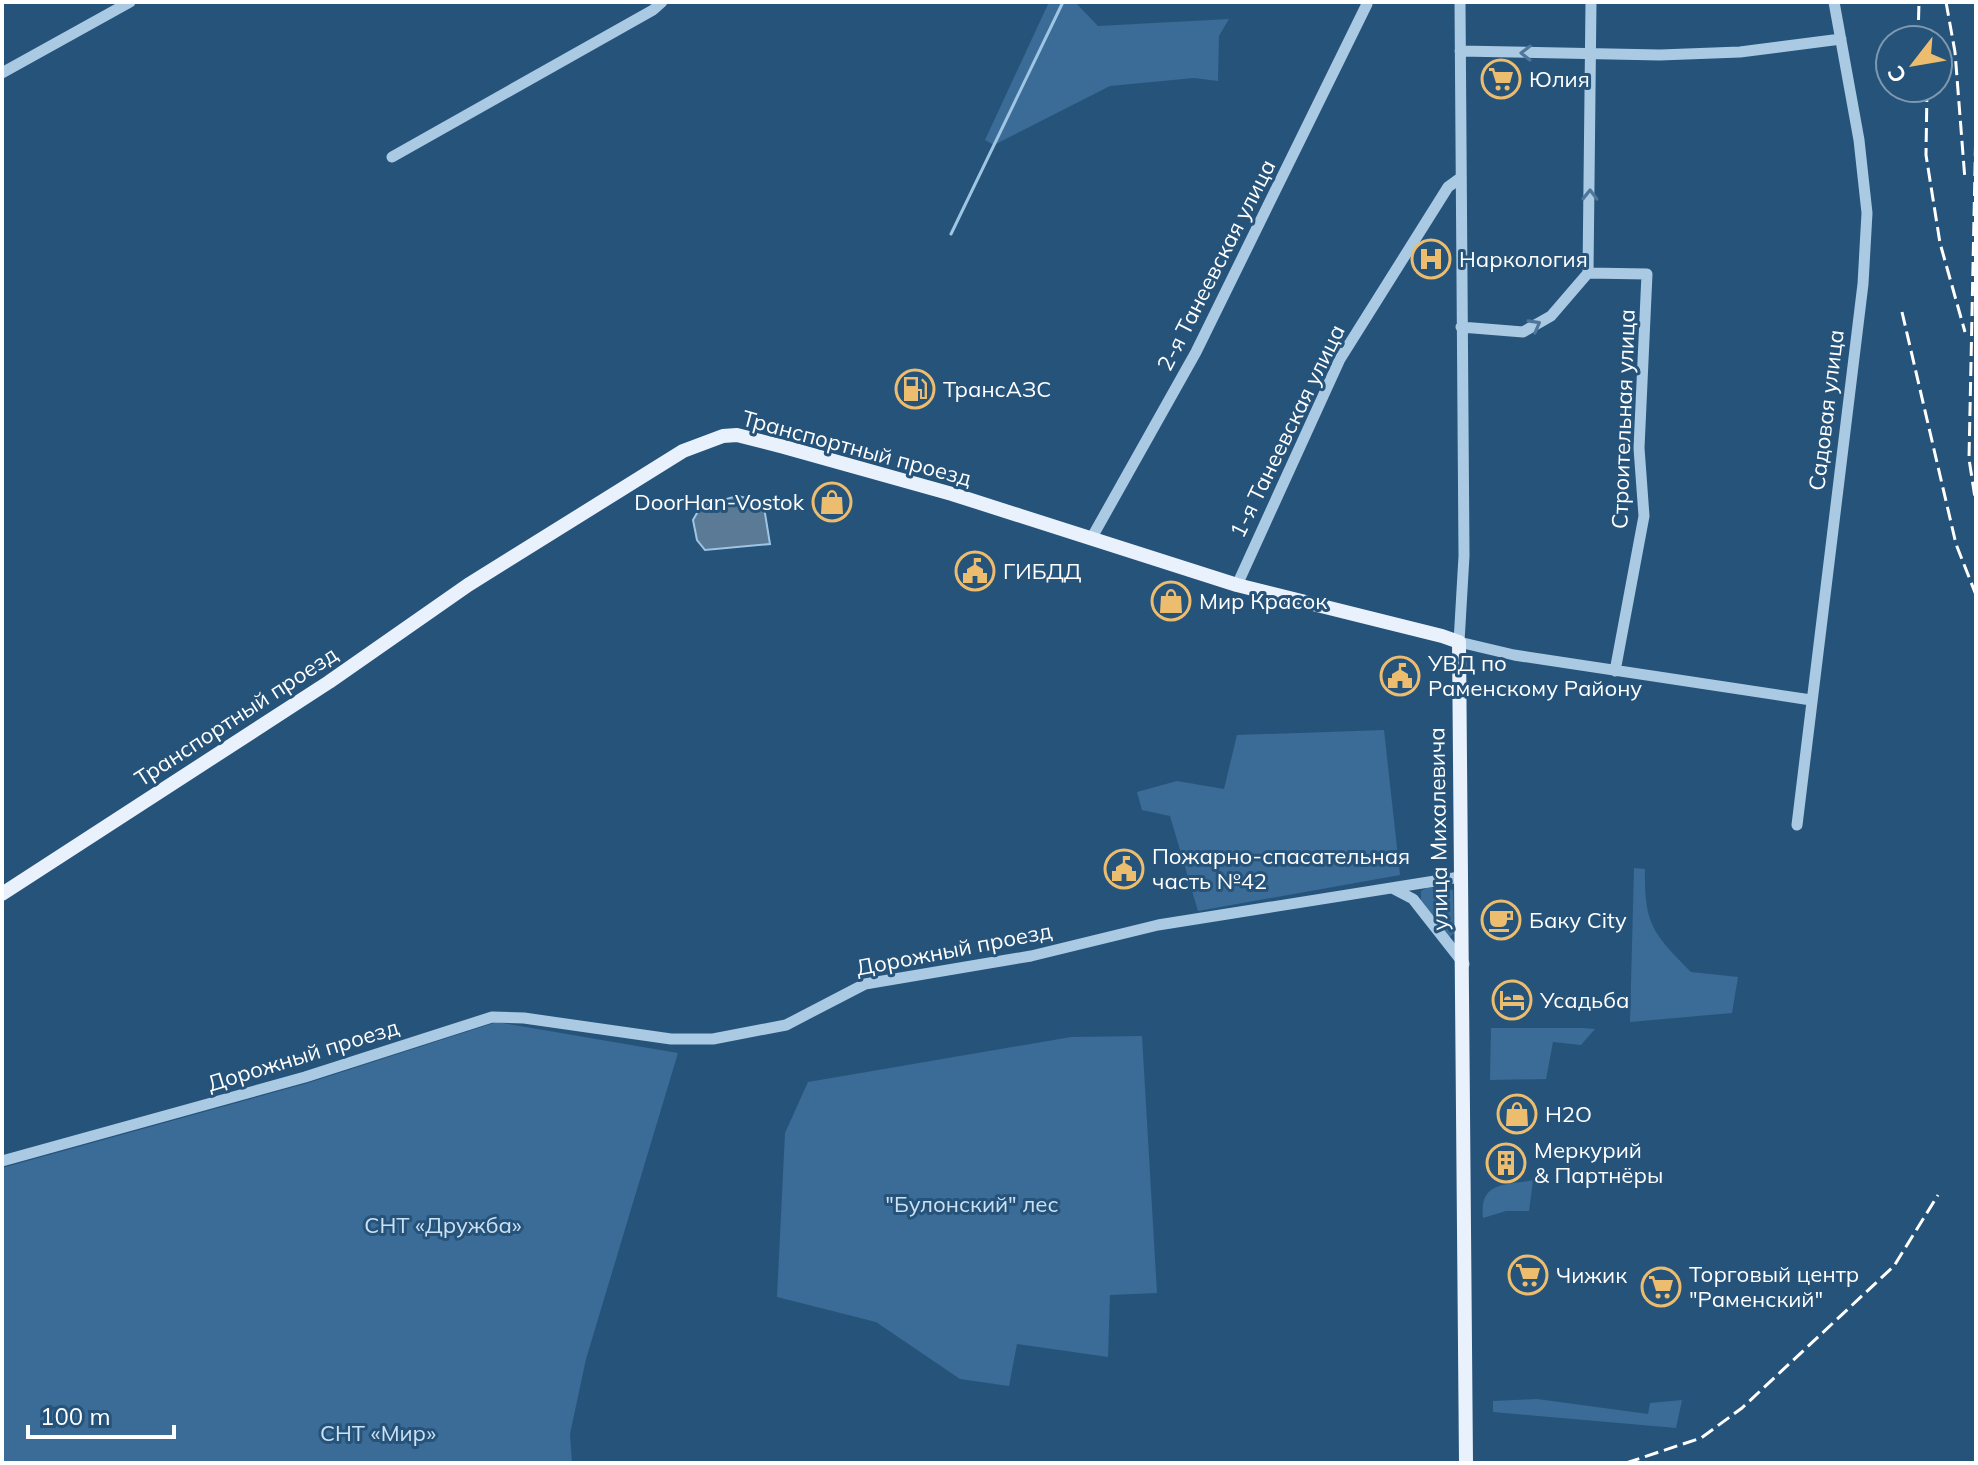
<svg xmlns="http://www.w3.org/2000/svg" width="1978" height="1465" font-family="Mulish,sans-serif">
  <rect width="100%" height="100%" fill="#26537a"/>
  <path fill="#3a6c97" d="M1049,2H1075L1098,26L1229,19L1219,36L1218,81L1194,78L1110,86L994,145L985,140Z
    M1384,730L1400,875L1198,911L1170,816L1142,810L1137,792L1177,781L1224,789L1237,735Z
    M1634,868L1645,869C1644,925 1653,933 1691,972L1738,977L1732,1013L1630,1022Z
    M1428,887L1453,890L1454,933L1450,937L1421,901V891Z
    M497,1022L678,1053L586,1359L570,1434L572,1463H2V1168L308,1083Z
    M1491,1028H1583L1595,1029L1581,1045L1553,1042L1546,1079L1490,1080Z
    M1142,1036L1157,1293L1110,1295L1108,1357L1017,1344L1009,1386L960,1379L876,1322L777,1297L785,1133L808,1082L1071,1037Z
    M1533,1180L1529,1211H1506L1483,1218C1479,1181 1505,1186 1533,1180Z
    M1537,1399L1648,1414L1650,1403L1682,1400L1676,1428L1493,1412V1401Z"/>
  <path fill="#5a7a96" stroke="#9ec5e4" stroke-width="2" d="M737,496L763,501L770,544L705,550L697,540L693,520L701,506Z"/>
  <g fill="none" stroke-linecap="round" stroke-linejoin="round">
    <path stroke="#9ec5e4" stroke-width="3" d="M951,234L1063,2"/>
    <path stroke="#aac9e3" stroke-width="11" d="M1460,2L1464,556L1459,642L1514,655L1811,700
      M1460,51L1660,55L1740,52L1841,39
      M2,73L130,2
      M392,157L653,10L662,2
      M1588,273L1647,274L1639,448L1644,516L1615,671
      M1461,327L1523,332L1551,316L1588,273L1591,2
      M1091,539L1196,352L1367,4
      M1237,585L1340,359L1448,187L1459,179
      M1797,825L1863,284L1867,213L1859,140L1834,2
      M1392,888L1413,899L1464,964
      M2,1161L305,1077L492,1017L524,1018L671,1039H713L786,1025L865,984L1031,956L1158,925L1460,877"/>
    <path stroke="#e9f2fc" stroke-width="14" d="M2,894L329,682L468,585L683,451L723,436L737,435L784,447L952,494L1237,585L1442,636L1459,642L1466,1463"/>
    <path stroke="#fff" stroke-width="3" stroke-dasharray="14 6" stroke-linecap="butt" d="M1946,2L1955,52L1965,180
      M1918,40L1919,2
      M1927,88L1926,155L1940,243L1965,332
      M1976,122L1969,459L1976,504
      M1902,312L1956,544L1976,595
      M1626,1463L1701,1438L1742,1408L1894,1266L1938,1195"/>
  </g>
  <defs><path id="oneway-chevron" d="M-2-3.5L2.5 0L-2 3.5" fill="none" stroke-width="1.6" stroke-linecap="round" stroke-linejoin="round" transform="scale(2)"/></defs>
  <g stroke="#4e769a">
    <use href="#oneway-chevron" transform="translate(1526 53) rotate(-179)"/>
    <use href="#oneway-chevron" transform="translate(1590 195) rotate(-89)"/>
    <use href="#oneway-chevron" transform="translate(1535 325) rotate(-29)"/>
  </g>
  <defs>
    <g id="supermarket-ring" transform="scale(2)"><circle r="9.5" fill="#26537a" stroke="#ecbc6f" stroke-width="1.5"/><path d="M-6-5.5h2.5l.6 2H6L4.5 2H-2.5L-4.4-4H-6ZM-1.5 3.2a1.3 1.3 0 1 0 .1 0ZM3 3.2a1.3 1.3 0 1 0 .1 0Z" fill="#ecbc6f"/></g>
    <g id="hospital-ring" transform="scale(2)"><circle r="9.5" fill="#26537a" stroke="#ecbc6f" stroke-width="1.5"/><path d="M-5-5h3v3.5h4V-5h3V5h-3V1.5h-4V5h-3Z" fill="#ecbc6f"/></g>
    <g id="fuel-ring" transform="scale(2)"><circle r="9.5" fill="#26537a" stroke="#ecbc6f" stroke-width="1.5"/><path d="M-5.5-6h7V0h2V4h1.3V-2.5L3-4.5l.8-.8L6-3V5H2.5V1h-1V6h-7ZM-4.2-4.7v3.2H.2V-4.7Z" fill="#ecbc6f"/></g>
    <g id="shop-ring" transform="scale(2)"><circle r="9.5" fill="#26537a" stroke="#ecbc6f" stroke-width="1.5"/><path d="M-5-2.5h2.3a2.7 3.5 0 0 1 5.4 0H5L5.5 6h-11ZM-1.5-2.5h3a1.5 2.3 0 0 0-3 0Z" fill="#ecbc6f"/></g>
    <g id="civic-ring" transform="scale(2)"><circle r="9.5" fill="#26537a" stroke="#ecbc6f" stroke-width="1.5"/><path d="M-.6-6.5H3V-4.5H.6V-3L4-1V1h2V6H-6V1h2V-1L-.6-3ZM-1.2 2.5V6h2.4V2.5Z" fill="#ecbc6f"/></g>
    <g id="cafe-ring" transform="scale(2)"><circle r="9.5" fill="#26537a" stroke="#ecbc6f" stroke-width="1.5"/><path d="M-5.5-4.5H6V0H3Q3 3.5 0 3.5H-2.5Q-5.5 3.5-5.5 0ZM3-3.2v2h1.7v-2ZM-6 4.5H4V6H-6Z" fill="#ecbc6f"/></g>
    <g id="hotel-ring" transform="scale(2)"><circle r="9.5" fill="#26537a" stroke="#ecbc6f" stroke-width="1.5"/><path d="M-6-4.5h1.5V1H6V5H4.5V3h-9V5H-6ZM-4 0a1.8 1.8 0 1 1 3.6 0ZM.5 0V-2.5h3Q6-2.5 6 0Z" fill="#ecbc6f"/></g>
    <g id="building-ring" transform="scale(2)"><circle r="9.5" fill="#26537a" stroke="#ecbc6f" stroke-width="1.5"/><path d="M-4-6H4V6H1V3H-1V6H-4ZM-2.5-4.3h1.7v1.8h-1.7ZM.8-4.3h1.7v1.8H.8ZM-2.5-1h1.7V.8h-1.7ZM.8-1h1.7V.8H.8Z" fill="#ecbc6f"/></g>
  </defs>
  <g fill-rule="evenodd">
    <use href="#supermarket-ring" x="1501" y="79"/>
    <use href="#hospital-ring" x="1431" y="259"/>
    <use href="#fuel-ring" x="915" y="389"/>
    <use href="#shop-ring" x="832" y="502"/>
    <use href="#civic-ring" x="975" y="571"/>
    <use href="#shop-ring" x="1171" y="601"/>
    <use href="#civic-ring" x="1400" y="676"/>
    <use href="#civic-ring" x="1124" y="869"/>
    <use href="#cafe-ring" x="1501" y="920"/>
    <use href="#hotel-ring" x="1512" y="1000"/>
    <use href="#shop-ring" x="1517" y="1114"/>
    <use href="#building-ring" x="1506" y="1163"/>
    <use href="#supermarket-ring" x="1528" y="1275"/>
    <use href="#supermarket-ring" x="1661" y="1287"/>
  </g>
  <g text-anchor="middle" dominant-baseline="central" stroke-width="6" stroke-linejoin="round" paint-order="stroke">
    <g font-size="22" fill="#fff" stroke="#26537a" text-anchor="start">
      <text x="1529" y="79">Юлия</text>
      <text x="1459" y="259">Наркология</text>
      <text x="943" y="389">ТрансАЗС</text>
      <text x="804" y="502" text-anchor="end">DoorHan-Vostok</text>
      <text x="1003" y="571">ГИБДД</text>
      <text x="1199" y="601">Мир Красок</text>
      <text x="1428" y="663">УВД по<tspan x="1428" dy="25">Раменскому Району</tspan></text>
      <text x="1152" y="856">Пожарно-спасательная<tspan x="1152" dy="25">часть №42</tspan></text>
      <text x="1529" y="920">Баку City</text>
      <text x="1540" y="1000">Усадьба</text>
      <text x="1545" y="1114">H2O</text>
      <text x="1534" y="1150">Меркурий<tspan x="1534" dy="25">&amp; Партнёры</tspan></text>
      <text x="1689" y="1274">Торговый центр<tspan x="1689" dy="25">"Раменский"</tspan></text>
      <text x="1556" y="1275">Чижик</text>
    </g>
    <g font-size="22" fill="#fff" stroke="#26537a">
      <text transform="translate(1216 265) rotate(-63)">2-я Танеевская улица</text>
      <text transform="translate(1826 410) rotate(-83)">Садовая улица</text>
      <text transform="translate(1623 419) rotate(-88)">Строительная улица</text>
      <text transform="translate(1287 431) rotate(-64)">1-я Танеевская улица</text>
      <text transform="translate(857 448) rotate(15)">Транспортный проезд</text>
      <text transform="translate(236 716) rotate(-33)">Транспортный проезд</text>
      <text transform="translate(1438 829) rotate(-91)">улица Михалевича</text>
      <text transform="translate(954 949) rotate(-11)">Дорожный проезд</text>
      <text transform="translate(303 1055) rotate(-17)">Дорожный проезд</text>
    </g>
    <g font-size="22" fill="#cce1f3" stroke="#26537a">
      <text x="972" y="1204">"Булонский" лес</text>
      <text x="443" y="1225">СНТ «Дружба»</text>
      <text x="378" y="1433">СНТ «Мир»</text>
    </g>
  </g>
  <rect width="1978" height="1465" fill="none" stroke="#ffffff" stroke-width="8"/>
  <g transform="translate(1914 64) rotate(239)"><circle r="38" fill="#26537a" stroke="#7d98af" stroke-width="2"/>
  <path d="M0-6L14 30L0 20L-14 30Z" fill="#ecbc6f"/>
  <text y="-12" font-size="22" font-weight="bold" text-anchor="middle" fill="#ffffff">С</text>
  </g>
  <path d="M28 1425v12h146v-12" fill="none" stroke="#ffffff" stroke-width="4"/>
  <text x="40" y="1425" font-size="24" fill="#ffffff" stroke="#26537a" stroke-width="6" paint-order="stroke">100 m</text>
</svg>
